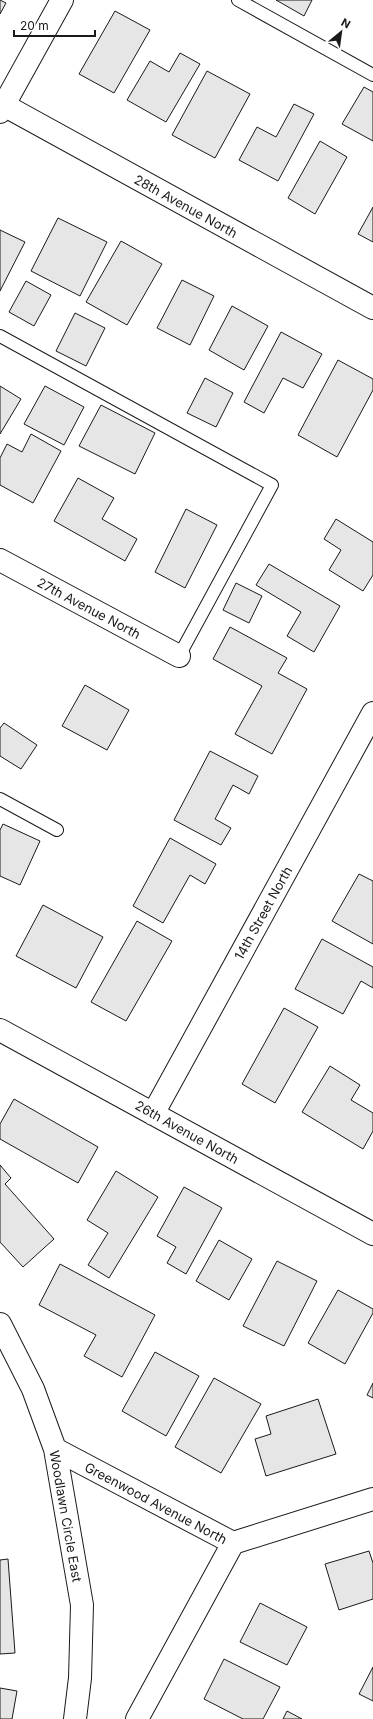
<svg xmlns="http://www.w3.org/2000/svg" width="373" height="1719" font-family="Inter,sans-serif">
  <rect width="100%" height="100%" fill="#fff"/>
  <path fill="#e6e6e6" stroke="#1a1a1a" d="M0,0L6,3L0,14Z
    M276,0H312L304,16Z
    M115,11L150,30L114,93L79,74Z
    M180,53L200,64L166,122L127,100L150,61L169,72Z
    M207,71L250,94L215,158L172,135Z
    M364,87L373,92V141L342,124Z
    M294,104L314,114L278,181L239,160L257,127L276,137Z
    M320,141L347,157L315,214L288,198Z
    M373,207V242L358,234Z
    M58,218L107,242L80,296L31,271Z
    M0,230L25,242L0,291Z
    M121,241L162,264L127,325L86,302Z
    M182,280L214,296L190,345L157,328Z
    M26,281L51,295L34,326L9,312Z
    M232,306L268,326L244,370L209,350Z
    M75,313L105,328L86,366L56,351Z
    M281,332L322,354L303,388L283,378L264,413L244,402Z
    M338,360L373,379V390L337,457L298,435Z
    M205,378L233,393L216,427L187,413Z
    M0,386L21,399L0,434Z
    M45,386L84,407L64,445L24,424Z
    M101,405L155,433L135,474L79,446Z
    M31,434L61,451L33,503L0,485V458L7,444L22,452Z
    M78,478L114,498L102,519L137,539L125,561L54,521Z
    M186,509L217,525L185,588L155,572Z
    M336,519L373,542V575L363,591L329,570L341,550L324,539Z
    M269,564L340,606L314,652L287,636L301,612L256,585Z
    M236,583L262,596L249,623L223,610Z
    M230,627L287,658L278,673L307,689L272,754L235,734L262,686L213,659Z
    M85,685L129,710L107,750L62,726Z
    M4,723L37,745L21,769L0,756V728Z
    M210,751L258,776L249,794L233,785L215,819L231,828L221,845L174,820Z
    M3,824L40,841L20,885L0,876V830Z
    M170,838L216,864L205,884L190,875L163,923L133,906Z
    M359,874L373,881V944L332,921Z
    M43,905L103,937L76,988L16,956Z
    M137,921L172,941L126,1021L91,1002Z
    M322,939L373,967V988L361,981L343,1014L295,989Z
    M284,1008L318,1027L275,1103L242,1084Z
    M330,1066L360,1085L351,1100L373,1113V1131L363,1149L302,1112Z
    M14,1099L98,1147L78,1183L0,1139V1124Z
    M0,1165L11,1178L5,1184L54,1239L23,1267L0,1242Z
    M116,1171L158,1197L109,1278L88,1265L108,1233L87,1220Z
    M184,1187L222,1208L186,1274L167,1263L176,1247L157,1236Z
    M219,1240L252,1259L229,1300L196,1281Z
    M277,1261L317,1281L284,1346L243,1326Z
    M60,1264L155,1315L122,1377L84,1356L96,1335L39,1305Z
    M338,1290L373,1309V1313L345,1364L308,1343Z
    M155,1352L199,1376L166,1436L122,1411Z
    M214,1378L261,1404L221,1473L175,1447Z
    M373,1383V1398L367,1395Z
    M318,1399L336,1454L266,1476L255,1439L271,1434L266,1416Z
    M369,1551L373,1563V1599L339,1610L325,1564Z
    M8,1559L15,1653L0,1654V1560Z
    M260,1603L307,1627L287,1665L240,1642Z
    M224,1659L280,1687L263,1719H243L204,1699Z
    M373,1667V1701L359,1694Z
    M0,1688L17,1691L12,1719H0Z
    M287,1711L302,1719H283Z"/>
  <g fill="none" stroke-linecap="round" stroke-linejoin="round">
    <g stroke="#1a1a1a" stroke-width="14">
      <path id="service" d="M238,0L373,75
        M0,336L272,485L179,656
        M0,799L57,830"/>
    </g>
    <g stroke="#1a1a1a" stroke-width="24">
      <path id="minor" d="M0,103L373,308
        M0,112L62,0
        M0,560L179,656
        M0,1030L373,1234
        M153,1114L373,713
        M0,1324L33,1389L55,1449L82,1605L80,1678L75,1719
        M55,1449L233,1543L373,1499
        M137,1719L233,1543"/>
    </g>
    <use href="#service" stroke="#fff" stroke-width="12"/>
    <use href="#minor" stroke="#fff" stroke-width="22"/>
  </g>
  <g text-anchor="middle" dominant-baseline="central" stroke-width="3" stroke-linejoin="round" paint-order="stroke">
    <g font-size="13" fill="#1a1a1a" stroke="#fff">
      <text transform="translate(186 206) rotate(29)">28th Avenue North</text>
      <text transform="translate(89 608) rotate(28)">27th Avenue North</text>
      <text transform="translate(263 913) rotate(-61)">14th Street North</text>
      <text transform="translate(187 1132) rotate(29)">26th Avenue North</text>
      <text transform="translate(156 1503) rotate(28)">Greenwood Avenue North</text>
      <text transform="translate(66 1516) rotate(80)">Woodlawn Circle East</text>
    </g>
  </g>
  <g transform="translate(341 32) rotate(29)" stroke="#ffffff" stroke-width="3" paint-order="stroke">
  <path d="M0-3L7 15L0 10L-7 15Z" fill="#1a1a1a"/>
  <text y="-6" font-size="11" font-weight="bold" text-anchor="middle" fill="#1a1a1a">N</text>
  </g>
  <path d="M14 30v6h81v-6" fill="none" stroke="#1a1a1a" stroke-width="2"/>
  <text x="20" y="30" font-size="12" fill="#1a1a1a" stroke="#ffffff" stroke-width="3" paint-order="stroke">20 m</text>
</svg>
